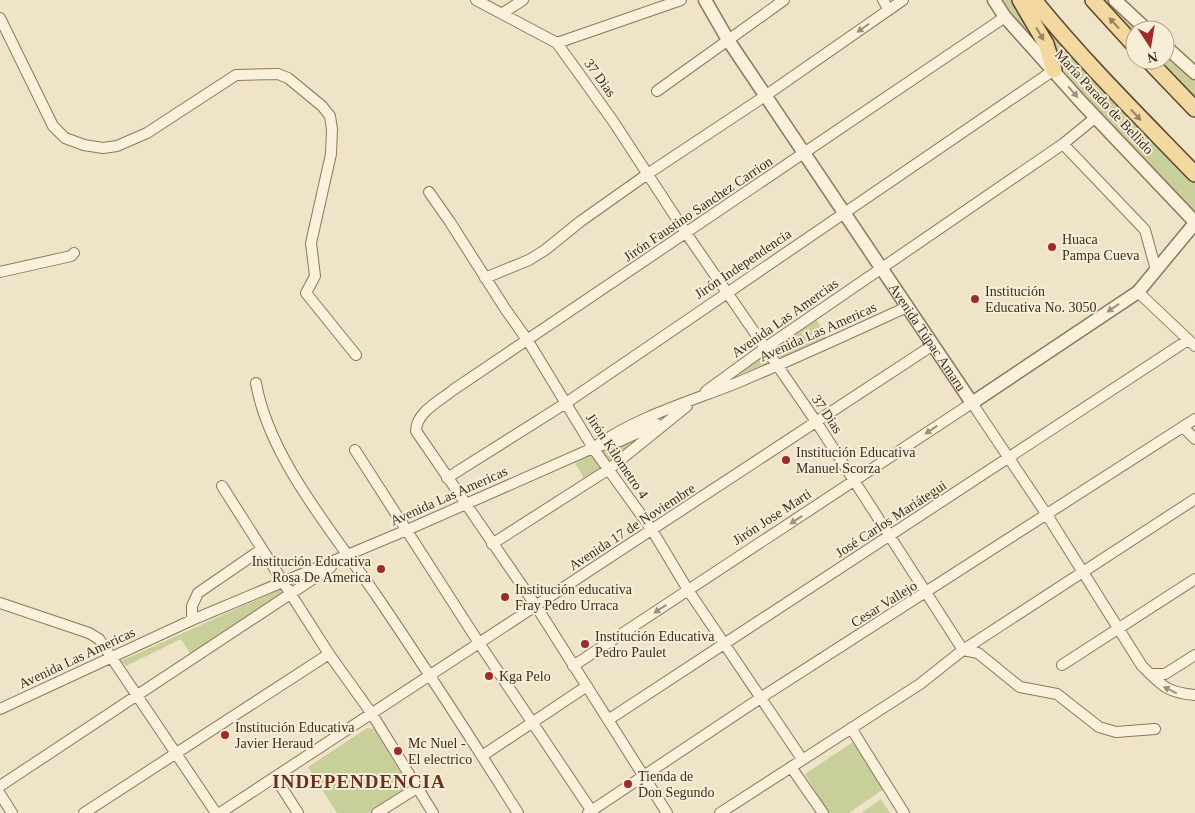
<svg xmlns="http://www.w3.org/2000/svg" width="1195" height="813" font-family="Georgia,serif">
  <rect width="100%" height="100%" fill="#f0e4c8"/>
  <path fill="#c9cf9b" d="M996,0H1018L1067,83Z
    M1032,0L1195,177V219L1083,101L1025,5Z
    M1095,0H1113L1145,30H1135V44Z
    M1165,48L1195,75V106L1151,60H1165Z
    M815,316L826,338L781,358L772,345Z
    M763,350L771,363L735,376Z
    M634,440L610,463L600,450Z
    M595,453L604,466L585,480L575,463Z
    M285,587L288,593L192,656L181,639L126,666L121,661Z
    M367,728L374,729L406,781L404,793L373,813H337L308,767Z
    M853,742L858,744L885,788L849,813H829L805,774Z
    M881,799L890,813H861Z"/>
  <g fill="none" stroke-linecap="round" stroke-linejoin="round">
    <g stroke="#8d765c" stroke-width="12">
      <path id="minor" d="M476,0L557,43L613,121L686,233L817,423L963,650L978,653L1020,687L1057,694L1099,727L1116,732L1155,729
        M883,0L889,10
        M503,13L523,0
        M0,18L53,126L65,138L84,145L103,148L117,146L147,133L236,75L278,74L288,78L322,106L330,116L332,129L331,154L311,243L315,276L306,293L356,355
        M557,43L681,0
        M657,91L784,0
        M1063,144L1145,230L1156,270
        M429,192L450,222L506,310L528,341L593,448L652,530L688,590L802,759
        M0,272L71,256L74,253
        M485,278L529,260L545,250L581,221L649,173L765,96L903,0
        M1138,292L1195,346
        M256,383C269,458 333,532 376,595C425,667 472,740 518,813
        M706,391L765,348L1063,144L1096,117
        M1184,428L1195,439
        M599,446L620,441L657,424
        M355,450L479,643L593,813
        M447,478L566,403L1054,70
        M222,486L329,654L372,714L433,813
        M492,544L609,469L687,406
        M0,603L89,633L99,639L216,813
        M192,620V606L198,593L262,549
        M1062,665L1195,579
        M573,666L972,403L1047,515L1142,666C1163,686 1165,692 1195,695
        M1150,674H1165L1195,655
        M0,709L192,620L407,530L593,448C636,417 686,403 734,384C792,360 850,333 907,307
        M608,720L1188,340
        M851,728L904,813
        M482,756L587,686
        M791,767L823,813
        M275,777L298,813
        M0,786L331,567
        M0,794L12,813
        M84,813L329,654
        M220,813L933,345
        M377,813L417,788
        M588,813L762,697L1195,419
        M667,813L536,606L416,431C416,412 440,401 453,390L1005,17
        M720,813L920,684L963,650L1195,499"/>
    </g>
    <g stroke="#8d765c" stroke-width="15">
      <g id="tertiary">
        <path id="s1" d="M705,0L728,40L972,403L1138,292L1195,223"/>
        <path d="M994,0L1005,17L1082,103L1195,222"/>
        <path d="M1115,0L1147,30"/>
        <path d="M1165,46L1195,73"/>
      </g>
    </g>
    <g stroke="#5b4430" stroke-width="18">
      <path id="primary" d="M1020,0L1046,44L1054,70
        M1034,0C1084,62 1140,117 1195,174
        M1093,0L1135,46
        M1148,60L1195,109"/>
    </g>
    <use href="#minor" stroke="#faf1dc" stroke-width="10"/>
    <use href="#tertiary" stroke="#faf1dc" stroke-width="12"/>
    <use href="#primary" stroke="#f3d9a0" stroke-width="15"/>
  </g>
  <defs><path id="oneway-solid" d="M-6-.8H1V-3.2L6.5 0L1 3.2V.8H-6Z" transform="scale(1.25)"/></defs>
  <g fill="#988460">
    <use href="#oneway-solid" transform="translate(1114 23) rotate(-133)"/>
    <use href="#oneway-solid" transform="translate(1040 34) rotate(59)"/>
    <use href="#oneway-solid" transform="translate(1136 115) rotate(47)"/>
  </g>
  <g fill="#9c907e">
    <use href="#oneway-solid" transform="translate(863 28) rotate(145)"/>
    <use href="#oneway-solid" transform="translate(1073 92) rotate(49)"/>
    <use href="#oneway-solid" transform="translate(1113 308) rotate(146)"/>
    <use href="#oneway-solid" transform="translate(931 430) rotate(146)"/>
    <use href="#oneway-solid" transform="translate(796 520) rotate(147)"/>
    <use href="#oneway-solid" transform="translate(660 609) rotate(147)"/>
    <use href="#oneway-solid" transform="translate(1170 690) rotate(-154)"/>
  </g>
  <g fill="#9e2a2b" stroke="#f7eed8" stroke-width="2">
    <circle cx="1052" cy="247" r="5"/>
    <circle cx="975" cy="299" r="5"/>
    <circle cx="786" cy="460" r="5"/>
    <circle cx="381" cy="569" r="5"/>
    <circle cx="505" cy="597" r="5"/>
    <circle cx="585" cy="644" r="5"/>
    <circle cx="489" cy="676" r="5"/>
    <circle cx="225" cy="735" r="5"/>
    <circle cx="398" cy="751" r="5"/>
    <circle cx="628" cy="784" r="5"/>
  </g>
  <g text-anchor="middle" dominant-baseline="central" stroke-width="4" stroke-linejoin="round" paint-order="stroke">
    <g font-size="14" fill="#3d2e20" stroke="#f7eed8">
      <text transform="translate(600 78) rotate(54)">37 Dias</text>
      <text transform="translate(1104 102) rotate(47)">María Parado de Bellido</text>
      <text transform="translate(698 209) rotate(-34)">Jirón Faustino Sanchez Carrion</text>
      <text transform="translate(743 264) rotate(-34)">Jirón Independencia</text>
      <text transform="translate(785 318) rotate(-35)">Avenida Las Amercias</text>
      <text transform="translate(818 332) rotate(-24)">Avenida Las Americas</text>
      <text stroke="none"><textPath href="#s1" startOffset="404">Avenida Túpac Amaru</textPath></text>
      <text transform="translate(827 414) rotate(56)">37 Dias</text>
      <text transform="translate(617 456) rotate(56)">Jirón Kilometro 4</text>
      <text transform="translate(449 496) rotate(-24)">Avenida Las Americas</text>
      <text transform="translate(772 517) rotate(-33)">Jirón Jose Marti</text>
      <text transform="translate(891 519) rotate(-33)">José Carlos Mariátegui</text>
      <text transform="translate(632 527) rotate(-33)">Avenida 17 de Noviembre</text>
      <text transform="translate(884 604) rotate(-32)">Cesar Vallejo</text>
      <text transform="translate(77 658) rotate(-25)">Avenida Las Americas</text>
    </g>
    <g font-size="14" fill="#3d2e20" stroke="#f7eed8" text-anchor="start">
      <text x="1062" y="239">Huaca<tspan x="1062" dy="16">Pampa Cueva</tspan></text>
      <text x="985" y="291">Institución<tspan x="985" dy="16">Educativa No. 3050</tspan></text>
      <text x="796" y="452">Institución Educativa<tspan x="796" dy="16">Manuel Scorza</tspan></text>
      <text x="371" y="561" text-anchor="end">Institución Educativa<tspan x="371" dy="16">Rosa De America</tspan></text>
      <text x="515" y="589">Institución educativa<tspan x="515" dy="16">Fray Pedro Urraca</tspan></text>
      <text x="595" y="636">Institución Educativa<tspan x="595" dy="16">Pedro Paulet</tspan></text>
      <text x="499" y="676">Kga Pelo</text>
      <text x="235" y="727">Institución Educativa<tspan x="235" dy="16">Javier Heraud</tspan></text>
      <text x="408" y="743">Mc Nuel -<tspan x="408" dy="16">El electrico</tspan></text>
      <text x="638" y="776">Tienda de<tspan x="638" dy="16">Don Segundo</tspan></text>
    </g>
    <g font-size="19" font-weight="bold" letter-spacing="1" fill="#6b2e1e" stroke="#f7eed8">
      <text x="359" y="781">INDEPENDENCIA</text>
    </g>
  </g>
  <g transform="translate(1150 45) rotate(168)"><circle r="24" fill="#f7eed8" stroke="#ada18e"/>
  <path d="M0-4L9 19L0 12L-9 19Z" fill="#9e2a2b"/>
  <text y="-8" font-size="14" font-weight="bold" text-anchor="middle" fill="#3d2e20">N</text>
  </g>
</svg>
